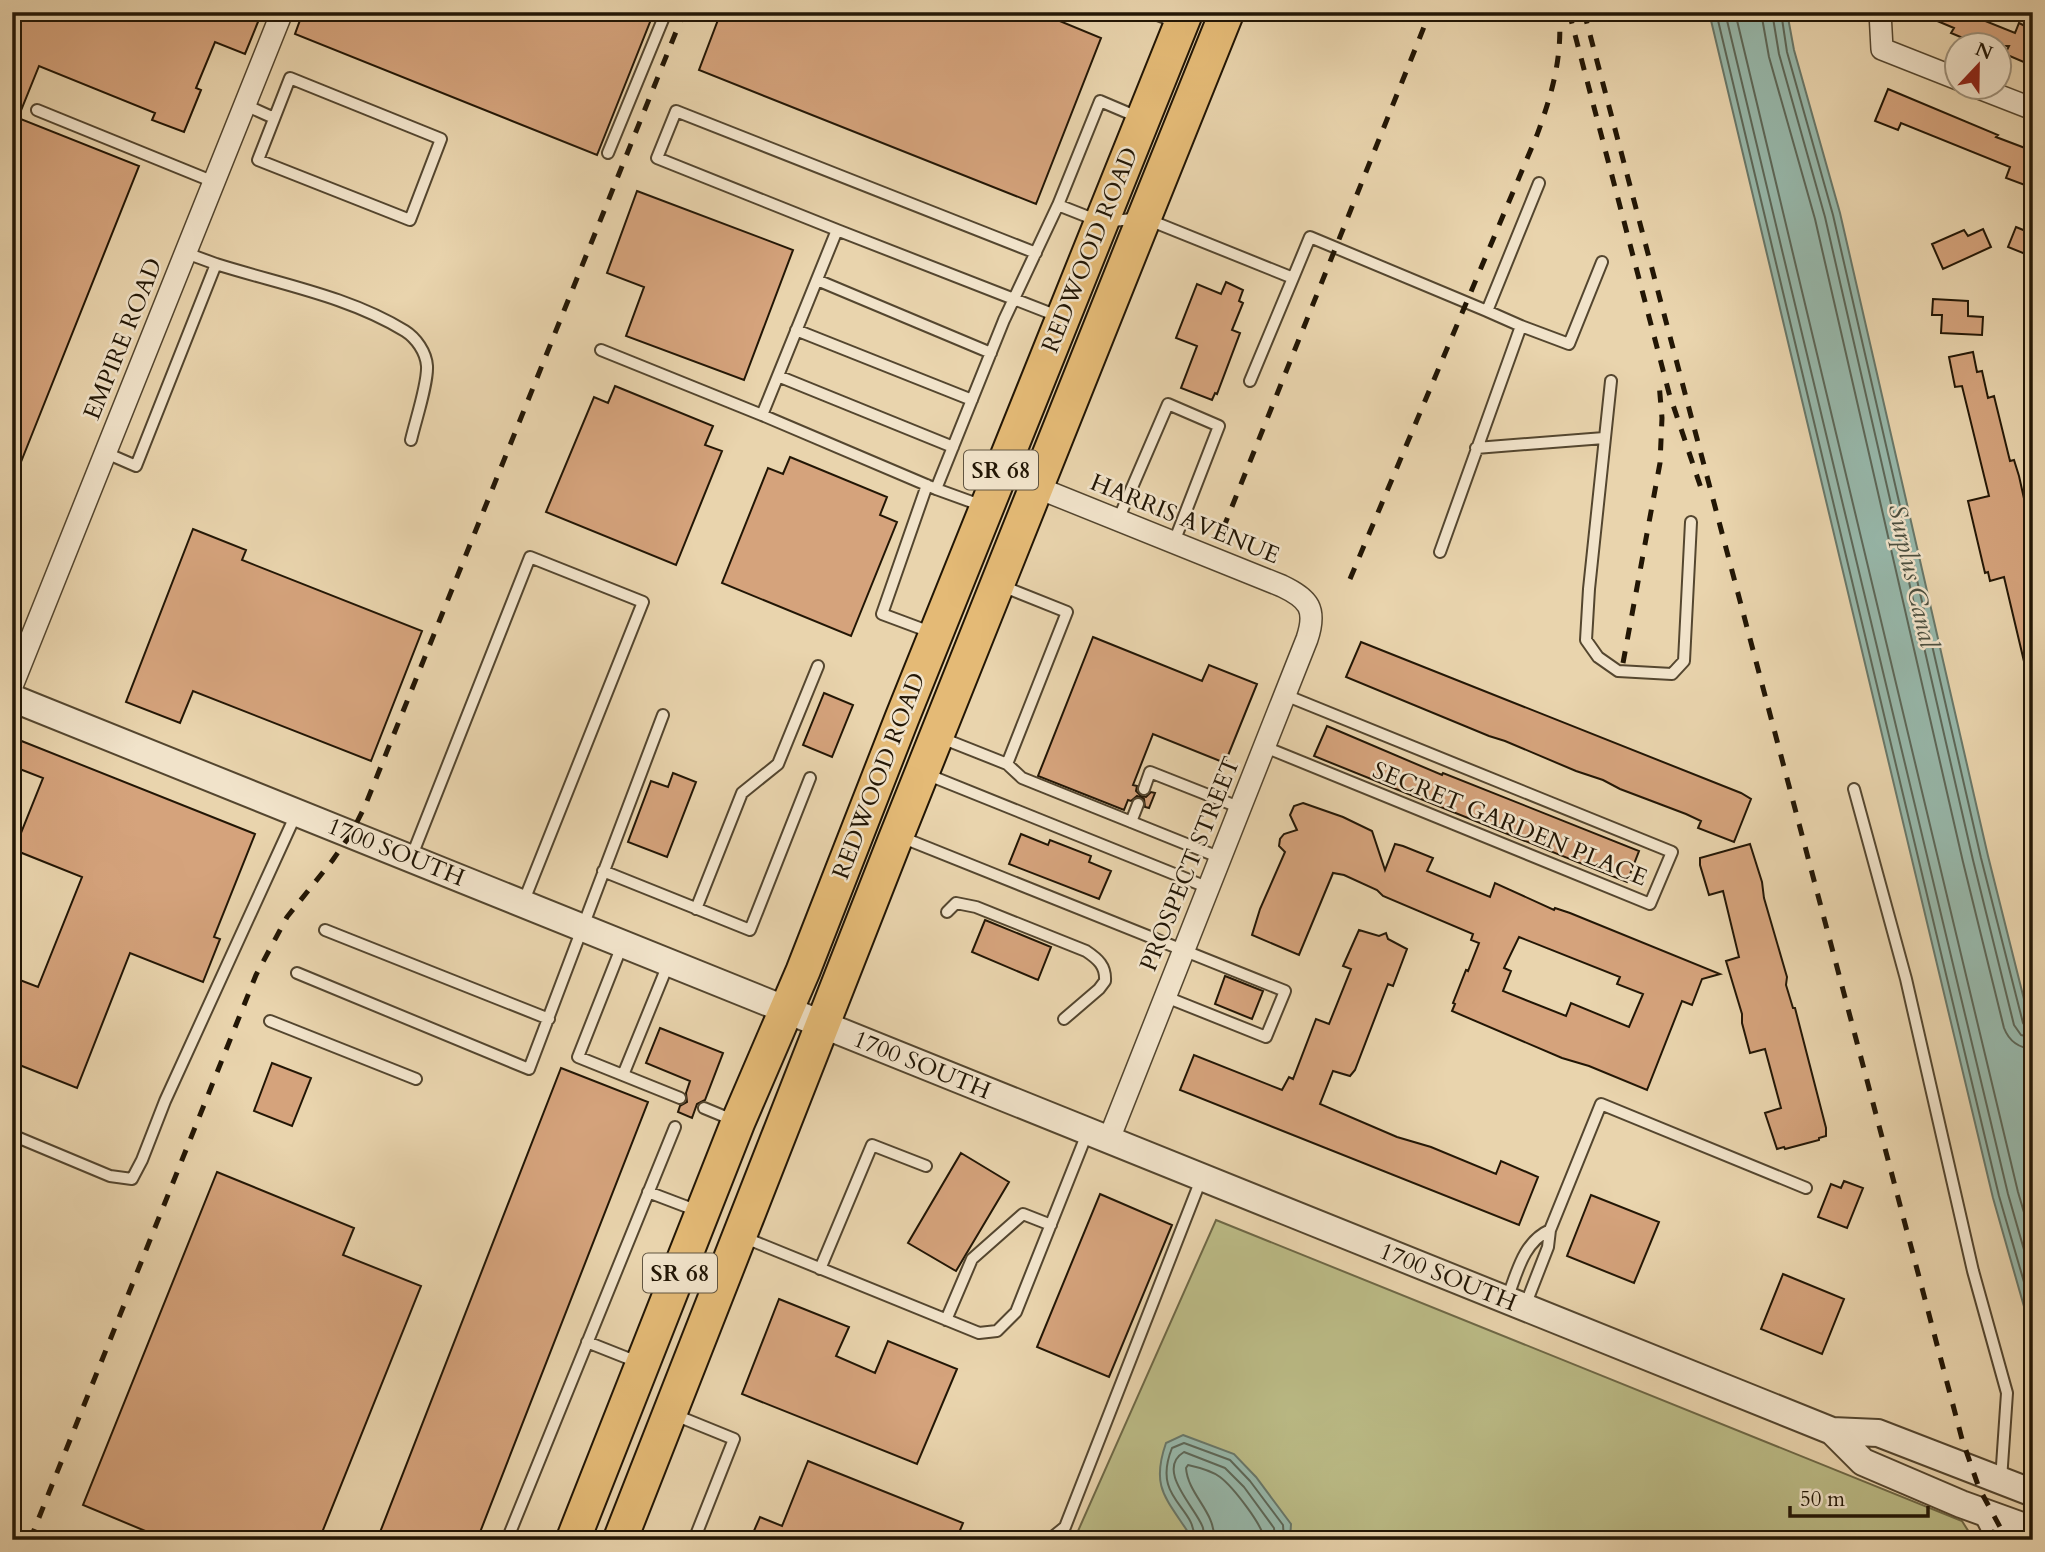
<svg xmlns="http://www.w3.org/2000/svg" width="2045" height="1552" font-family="Cardo,serif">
  <rect width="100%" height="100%" fill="#e9d4ad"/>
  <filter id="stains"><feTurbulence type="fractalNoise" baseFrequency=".00286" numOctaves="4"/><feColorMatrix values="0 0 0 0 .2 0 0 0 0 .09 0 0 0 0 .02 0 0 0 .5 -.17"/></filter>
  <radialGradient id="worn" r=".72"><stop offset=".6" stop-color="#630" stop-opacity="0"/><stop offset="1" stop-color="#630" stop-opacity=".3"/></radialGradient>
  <path fill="#bbbb86" stroke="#6e6846" stroke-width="2" d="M1216,1220L1962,1521L1974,1540H1074Z"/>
  <path fill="#97b8ab" stroke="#687769" stroke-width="2" d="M1709,12H1787L1794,50L1840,213L1988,856L2033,1035V1338L1993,1198Z
    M1183,1435L1234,1454L1256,1477L1291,1524L1290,1540H1187L1188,1532C1165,1497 1151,1486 1166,1443Z"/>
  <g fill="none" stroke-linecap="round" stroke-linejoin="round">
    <path stroke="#5c6758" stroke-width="2" d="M1716,12L1999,1196L2033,1313
      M1725,12L2008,1194L2033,1281
      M1735,12L2018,1192L2033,1243
      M1761,12L1769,57L1815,219L1963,862L2004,1028C2009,1041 2018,1048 2033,1049
      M1772,12L1779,54L1825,217L1973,860L2014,1025L2021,1035L2033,1038
      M1781,12L1787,52L1833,215L1981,858L2023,1023L2027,1029H2033
      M1194,1540C1197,1506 1151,1500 1172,1448L1184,1443L1230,1460L1250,1481L1283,1525L1284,1540
      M1203,1540C1203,1536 1204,1532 1203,1528C1198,1510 1154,1470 1184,1452L1225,1468L1244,1487L1274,1528L1275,1540
      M1214,1540C1216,1512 1188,1495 1186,1468L1188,1465C1197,1467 1212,1471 1220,1477C1232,1486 1264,1526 1264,1540"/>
  </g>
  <path fill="#d5a37c" stroke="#221605" stroke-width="2" fill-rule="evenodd" d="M12,12H262L245,54L215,42L196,88L201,90L184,132L152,120L155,113L39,66L18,118L139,166L13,482Z
    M303,12H654L597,155L295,34Z
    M721,12H1038L1101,38L1036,204L699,70Z
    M1916,12H1963L2015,33L2019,23L2033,30V66L2005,54L2009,46H1982L1951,33L1954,28Z
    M1888,89L1998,135L1996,137L2033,151V188L2006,178L2010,167L1901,123L1898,130L1875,121Z
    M637,191L793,250L744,380L626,336L644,287L607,273Z
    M2016,227L2033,234V257L2008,247Z
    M1983,229L1991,247L1943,269L1932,244L1964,230L1968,236Z
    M1226,282L1243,290L1239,301L1243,303L1232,330L1240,333L1217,394L1215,393L1212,400L1181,388L1197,346L1176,338L1197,284L1221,294Z
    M1933,299L1968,301V316L1983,317L1982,335L1941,333L1942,315H1932Z
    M1973,352L1977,372L1982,371L1988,398L1994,396L2010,461L2014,460L2019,476L2031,530L2026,531L2033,561V673L2027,674L2004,577L1990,581L1988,572L1985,573L1968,501L1989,496L1962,386L1955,387L1949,357Z
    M615,386L713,426L705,445L722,451L676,565L546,512L594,397L608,403Z
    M790,457L887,497L880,515L897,522L851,636L722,583L768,468L783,474Z
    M193,529L246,550L242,560L422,631L371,761L193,691L180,723L126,702Z
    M1093,637L1202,681L1209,665L1257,684L1225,763L1153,734L1133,785L1137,786L1136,791L1141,796L1146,797L1151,792L1155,793L1149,808L1145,807L1144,799L1137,796L1131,801L1128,800L1124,810L1038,776Z
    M1361,642L1741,793L1751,799L1734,842L1698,828L1701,821L1686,814L1620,789L1603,780L1576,771L1505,741L1489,736L1346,677Z
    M824,693L853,705L832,757L803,745Z
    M1327,726L1442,775L1443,773L1639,851L1627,882L1314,756Z
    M19,740L255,834L214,937L220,939L203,982L130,953L77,1088L12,1062V977L38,987L82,877L22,853L15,848L43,778L12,766V757Z
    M673,773L696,782L667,857L628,842L651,781L668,787Z
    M1303,803L1343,817L1372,831L1385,870L1395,844L1403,846L1433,858L1427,871L1490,897L1495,883L1554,910L1555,908L1570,913L1720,974L1702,979L1692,1005L1682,1001L1647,1090L1589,1066L1562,1058L1452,1011L1455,1004L1453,1003L1466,970L1468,971L1479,943L1471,940L1473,934L1383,896L1377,890L1344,875L1333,873L1299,955L1252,935L1260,909L1285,852L1279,846L1280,839L1284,834L1297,830L1290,815L1294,806ZM1519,937L1620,977L1617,984L1643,994L1629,1027L1571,1003L1566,1016L1503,991L1511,971L1504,968Z
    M1021,834L1048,845L1050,840L1091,856L1089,862L1111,871L1099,899L1009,864Z
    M1750,844L1762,882L1764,898L1787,977L1786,985L1793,1008H1795L1826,1128V1136L1819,1138V1140L1785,1149L1784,1147L1777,1149L1765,1113L1781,1108L1765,1049L1750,1053L1742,1023V1014L1726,961L1739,957L1723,891L1709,895L1700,865V858Z
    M985,920L1051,947L1038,980L972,952Z
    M1359,930L1379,936L1386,933L1388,939L1407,949L1393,986L1388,984L1355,1070L1350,1076L1333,1071L1320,1104L1397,1137L1431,1147L1496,1174L1501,1161L1538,1177L1519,1225L1180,1090L1194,1055L1282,1090L1289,1077L1293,1079L1316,1019L1329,1024L1351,969L1343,966Z
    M1225,976L1263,991L1252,1019L1215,1004Z
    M660,1028L723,1053L705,1100L697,1104L692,1118L678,1112L680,1106L687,1102L686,1093L690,1081L646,1063Z
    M272,1063L311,1078L292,1126L254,1111Z
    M561,1068L648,1102L477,1540H377Z
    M961,1153L1009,1182L956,1271L908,1243Z
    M217,1172L354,1228L343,1255L421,1286L319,1540H167L83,1505Z
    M1844,1181L1863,1188L1847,1228L1818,1217L1831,1184L1841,1188Z
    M1100,1194L1172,1225L1109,1377L1037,1347Z
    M1591,1195L1659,1222L1634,1283L1567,1256Z
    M1783,1274L1844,1299L1822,1354L1761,1329Z
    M779,1299L849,1327L836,1356L875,1373L888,1341L957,1369L917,1464L742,1394Z
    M808,1461L963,1523L956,1540H750L760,1517L782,1526Z"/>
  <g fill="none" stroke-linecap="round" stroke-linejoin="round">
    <g stroke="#54462f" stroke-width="14">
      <path id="service" d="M1149,12L1179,23
        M290,78L441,139L410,220L258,160Z
        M245,105L274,118
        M37,110L214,182
        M608,153L666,12
        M1058,205L1100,101L1140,118
        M837,230L1060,317
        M1036,253L676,111L657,158L837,230L762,415L936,489L1004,320C1022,281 1040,243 1058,205L1101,222L1144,218L1293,278L1250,381
        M216,264C279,284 348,296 405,331C416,338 426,352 427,366C428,384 415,422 411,440
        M1293,278L1310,237L1487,311L1539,183
        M817,280L991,353
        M1521,326L1569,344L1602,262
        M796,330L972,400
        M601,350L762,415
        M778,376L953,447
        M1611,381L1589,589L1586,640L1598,657L1618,671L1672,674L1684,661L1691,522
        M1476,448L1604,438
        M106,453L136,466L216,264L186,253
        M927,485L882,614L933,633
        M936,489L983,506
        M1118,520L1168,404L1219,426L1174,542
        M1440,552L1521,326L1487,311
        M939,737L1007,764L1067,612L1002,586
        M1265,747L1650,904L1672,852L1285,695
        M1007,764L1022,778L1221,858
        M926,774L1209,888
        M1144,789L1150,772L1241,808
        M1854,789L1906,979L1973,1271L2007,1393L2001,1480
        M1131,822L1138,804
        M901,837L1285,991L1266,1037L1166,997
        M411,858L530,557L643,602L523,903
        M603,871L750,930L810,778
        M696,909L742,793L778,764L818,666
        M947,912L956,903L976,907L1086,951C1098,959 1106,966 1105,981L1099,989L1064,1019
        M325,930L549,1019
        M623,943L578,1057L680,1098
        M297,973L529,1069L663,715
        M270,1021L416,1079
        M623,1075L669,962
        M704,1108L733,1120
        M12,1135L110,1176L132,1179L142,1160L165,1101L297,812
        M648,1192L698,1211
        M743,1237L979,1333L997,1331L1016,1312L1088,1131
        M820,1269L872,1145L926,1166
        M1507,1299C1517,1273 1523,1242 1550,1230
        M1525,1306L1548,1247L1550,1230L1601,1104L1806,1188
        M946,1320L972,1259L1023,1214L1051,1225
        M587,1342L640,1363
        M675,1415L734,1439L694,1540
        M1980,1516L1992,1540
        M507,1540L675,1127
        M1049,1540L1065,1527L1202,1177"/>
    </g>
    <g stroke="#54462f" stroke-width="24">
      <path id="minor" d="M1880,12L1882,49L1958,79
        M1979,88L2033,109
        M1036,487L1282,586C1309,599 1317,609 1307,639L1109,1139
        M12,686L282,12"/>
    </g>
    <g stroke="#54462f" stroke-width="30">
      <path id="tertiary" d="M12,698L1832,1431L1878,1433L2033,1493
        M1832,1431L1863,1462L1961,1504L2033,1530"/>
    </g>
    <g stroke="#221605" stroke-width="37">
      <path id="primary" d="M573,1540L738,1122L803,971L902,718L1186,12
        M620,1540C713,1307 802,1073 895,840C1004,564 1116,288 1227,12"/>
    </g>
    <use href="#service" stroke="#f1e3ca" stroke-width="10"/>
    <use href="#minor" stroke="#f1e3ca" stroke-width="21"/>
    <use href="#tertiary" stroke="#f1e3ca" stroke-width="26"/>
    <use href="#primary" stroke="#e4ba76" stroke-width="33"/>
    <path stroke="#221605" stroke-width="5" stroke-dasharray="12 12" stroke-linecap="butt" d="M1569,12L1669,393L1701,488
      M1584,12L1962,1439L1979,1488L2007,1540
      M1223,529L1430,12
      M1350,579L1537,135C1552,94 1563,56 1559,12
      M1623,663L1660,463L1662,418L1659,383
      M30,1540L256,975L287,917L332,861L351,834L365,806L684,12"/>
  </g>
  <g text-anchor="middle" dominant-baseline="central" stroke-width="5" stroke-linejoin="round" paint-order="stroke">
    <g fill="#f1e3ca" stroke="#605440" stroke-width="2">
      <rect x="964" y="450.5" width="74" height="39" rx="5"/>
      <rect x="643" y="1253.5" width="74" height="39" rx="5"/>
    </g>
    <g font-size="23" font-weight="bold" fill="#221605">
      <text x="1001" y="470">SR 68</text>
      <text x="680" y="1273">SR 68</text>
    </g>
    <g font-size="24" fill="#221605" stroke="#f1e3ca">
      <text transform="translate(1090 250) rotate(-68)">REDWOOD ROAD</text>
      <text transform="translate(123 339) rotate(-68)">EMPIRE ROAD</text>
      <text transform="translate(1185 519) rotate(22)">HARRIS AVENUE</text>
      <text transform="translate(879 776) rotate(-69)">REDWOOD ROAD</text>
      <text transform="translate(1510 824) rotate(22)">SECRET GARDEN PLACE</text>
      <text transform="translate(396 852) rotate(22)">1700 SOUTH</text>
      <text transform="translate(1190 864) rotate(-68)">PROSPECT STREET</text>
      <text transform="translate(922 1065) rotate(22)">1700 SOUTH</text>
      <text transform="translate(1448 1277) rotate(22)">1700 SOUTH</text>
    </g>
    <g font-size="26" font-style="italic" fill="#4b4f3f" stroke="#f1e3ca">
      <text transform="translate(1913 576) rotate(77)">Surplus Canal</text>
    </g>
  </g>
  <rect width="2045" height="1552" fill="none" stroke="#e9d4ad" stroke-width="42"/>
  <rect x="14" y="14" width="2017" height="1524" fill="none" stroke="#221605" stroke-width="3.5"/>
  <rect x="21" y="21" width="2003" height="1510" fill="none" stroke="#221605" stroke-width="2"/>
  <g transform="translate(1978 66) rotate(22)"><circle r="33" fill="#f1e3ca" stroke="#9e917b" stroke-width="2"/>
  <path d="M0-5L12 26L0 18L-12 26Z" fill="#8f2418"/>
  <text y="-10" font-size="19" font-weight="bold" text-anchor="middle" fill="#221605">N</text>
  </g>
  <path d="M1790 1506v10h138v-10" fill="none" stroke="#221605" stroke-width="3.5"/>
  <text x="1800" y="1506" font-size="21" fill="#221605" stroke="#f1e3ca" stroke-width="5" paint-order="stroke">50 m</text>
  <rect width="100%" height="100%" filter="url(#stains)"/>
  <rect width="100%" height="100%" fill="url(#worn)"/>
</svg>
